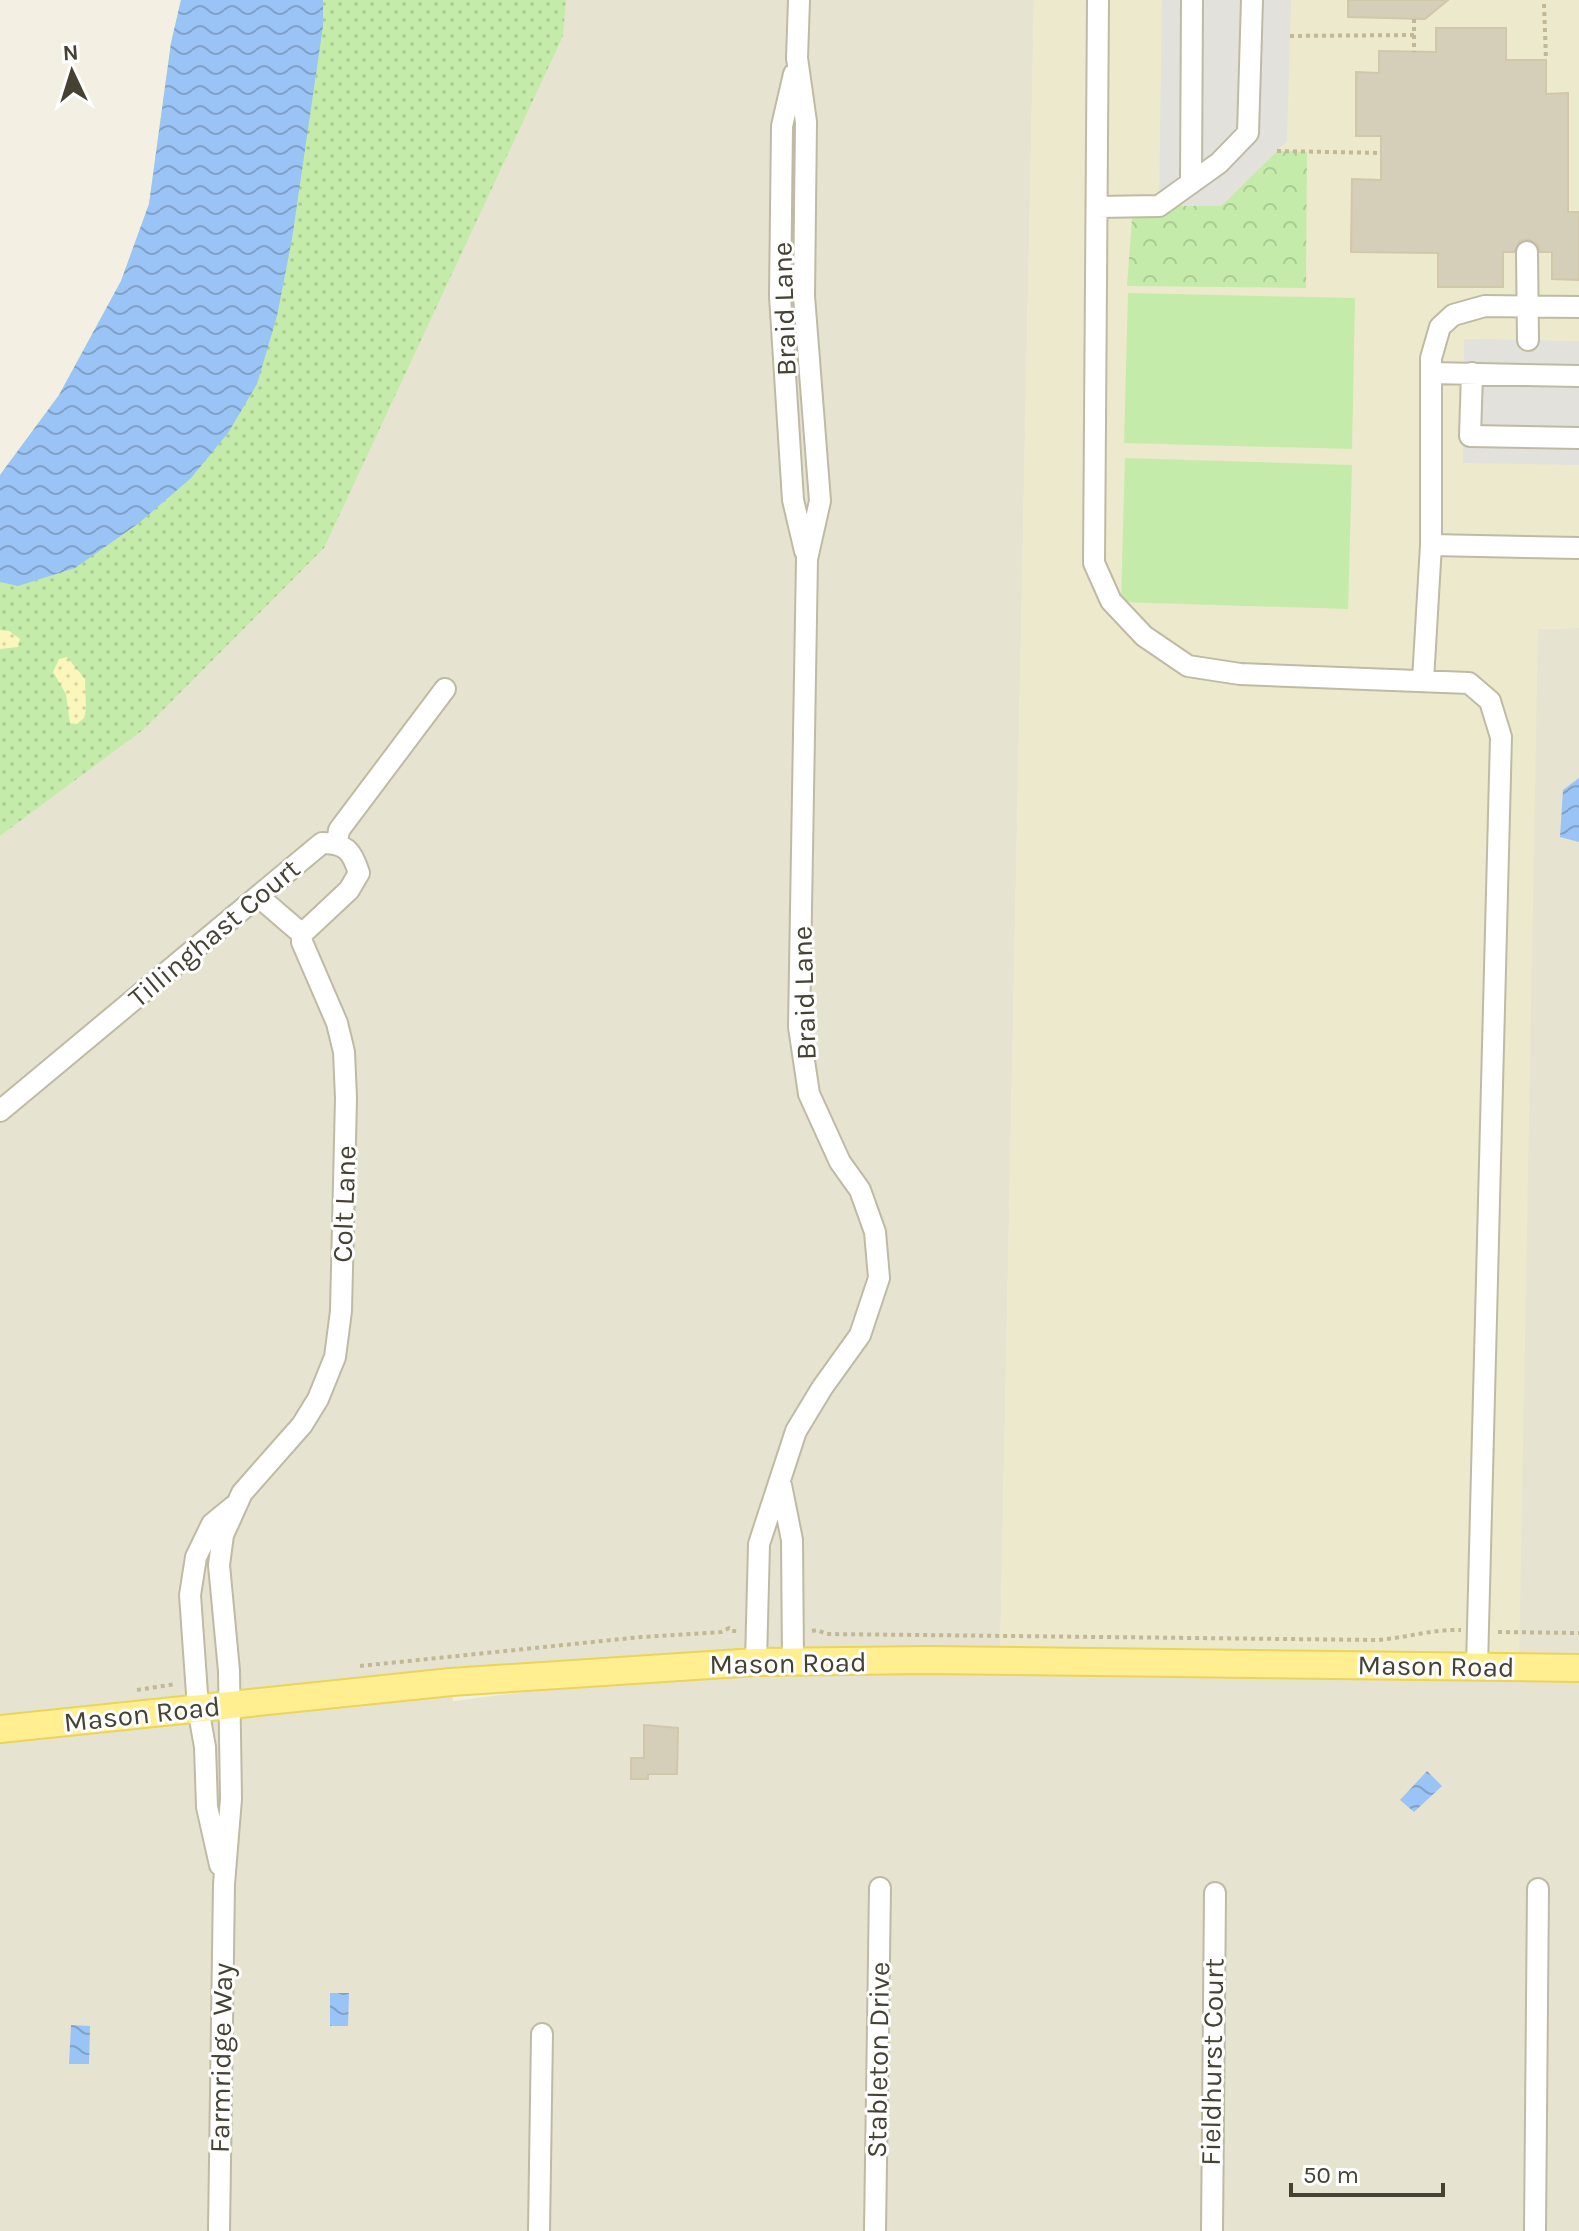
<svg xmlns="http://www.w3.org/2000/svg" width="1579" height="2231" font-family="Karla,sans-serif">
  <defs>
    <pattern id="grass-dots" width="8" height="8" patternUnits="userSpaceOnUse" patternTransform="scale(2)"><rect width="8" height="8" fill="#c4eba9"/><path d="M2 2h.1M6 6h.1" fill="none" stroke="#aacb92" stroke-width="1.8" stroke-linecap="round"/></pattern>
    <pattern id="sand-dots" width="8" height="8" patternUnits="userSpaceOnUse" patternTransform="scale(2)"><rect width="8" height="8" fill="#fbf6bb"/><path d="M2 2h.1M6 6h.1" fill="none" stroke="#d8d4a1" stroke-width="1.8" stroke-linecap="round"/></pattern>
    <pattern id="park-crowns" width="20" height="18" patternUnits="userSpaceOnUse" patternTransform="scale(2)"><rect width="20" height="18" fill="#c4eba9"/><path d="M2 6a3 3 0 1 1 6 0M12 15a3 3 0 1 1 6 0" fill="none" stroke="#aacb92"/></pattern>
    <pattern id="water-waves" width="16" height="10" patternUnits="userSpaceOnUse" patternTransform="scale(2)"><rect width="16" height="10" fill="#9ac4f5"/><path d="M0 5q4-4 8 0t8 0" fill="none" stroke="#7fa1c7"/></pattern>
  </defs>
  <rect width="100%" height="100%" fill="#f3f0e3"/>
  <path fill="#e7e3d1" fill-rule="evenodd" d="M566,0H1034L1000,1661L1538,629L1579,628V2231H0V836L143,730L563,36ZM756,1662L755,1677L626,1679L453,1701L451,1683Z"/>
  <path fill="#ede9cc" d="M1034,0H1579V628L1538,629L1519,1667L1000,1661Z"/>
  <path fill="url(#grass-dots)" d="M181,0H566L563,36L324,548L143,730L0,836V475L59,395L121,281L149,204L171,43Z"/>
  <path fill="url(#sand-dots)" d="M0,630L9,631L20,639L18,647L0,649Z
    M67,657L85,679L86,709L84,718L77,724L70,723L66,694L53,672L59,659Z"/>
  <path fill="url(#park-crowns)" d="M1277,151L1307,152L1306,288L1127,286L1133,206H1221Z"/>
  <path fill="#c4eba9" d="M1128,293L1355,298L1352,449L1124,443Z
    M1125,458L1352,465L1348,609L1121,602Z"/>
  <path fill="#e3e1dc" d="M1162,0H1291L1287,141L1221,206H1159Z
    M1464,339L1579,341V465L1463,463Z"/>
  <path fill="url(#water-waves)" d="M181,0H323V26L292,239L277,316L257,384L228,433L191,478L139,523L75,568L18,586L0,582V475L59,395L121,281L149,204L171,43Z
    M1579,778V842L1560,837L1563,790Z
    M1427,1771L1442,1786L1414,1812L1400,1800Z
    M330,1993H349L348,2026H330Z
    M71,2025L90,2026L89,2064H69Z"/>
  <path fill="#d5ceb8" stroke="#d1c7ab" stroke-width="2" d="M1348,0H1448L1425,19L1348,17Z
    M1436,28H1506V60H1546V94L1568,93V212H1579V280L1552,279V252H1540L1538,245L1528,239L1520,241L1514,252H1503V287H1438V253L1351,252L1352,179L1381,180V136H1356V72L1379,73V51L1436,52Z
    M644,1725L678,1728L677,1774H648V1779H631V1758H644Z"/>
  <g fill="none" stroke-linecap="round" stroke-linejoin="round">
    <g stroke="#bfbaa5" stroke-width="24">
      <path id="minor" d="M1098,0L1094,563L1111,601L1144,636L1188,666L1240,674L1469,683L1490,701L1501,737L1477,1666
        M794,74L782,126L780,296L793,500L805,551
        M1191,183L1192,0
        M1097,207L1159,206L1219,163L1248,133L1252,0
        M1527,252L1528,340
        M1431,373L1579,376
        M1472,373L1470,436L1579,438
        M1431,545L1579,548
        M1423,680L1431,545V358L1440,327L1453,315L1485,306L1579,307
        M337,843L339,830L445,689
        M0,1111L322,843C346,843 352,851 359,873L349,890L302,934
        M781,1485L792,1540L793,1662
        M756,1662L759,1544L796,1431L822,1388L860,1335L879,1278L875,1232L860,1190L840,1162L809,1094L799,1027L807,559L820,501L804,296L806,122L797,58L799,0
        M220,1865L207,1807L205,1747L198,1708L190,1595L196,1557L212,1524L234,1506
        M219,2231L224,1884L231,1799L229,1671L219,1565L223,1535L242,1493L302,1425L318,1399L335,1357L341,1311L346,1098L344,1052L337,1023L302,942V934L258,896
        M539,2231L542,2034
        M875,2231L880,1888
        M1212,2231L1215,1893
        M1535,2231L1538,1889"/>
    </g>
    <g stroke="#ecd458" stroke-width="30">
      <path id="major" d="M0,1729L451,1682L756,1662L929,1660L1579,1668"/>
    </g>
    <path stroke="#c2b896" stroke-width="4" stroke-dasharray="4 4" stroke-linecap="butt" d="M1544,4L1546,60
      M1414,19V52
      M1290,36L1414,35
      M1277,151L1381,153
      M812,1631L817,1630L827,1634L1377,1640C1405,1638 1433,1629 1461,1630
      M1498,1632L1579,1633
      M360,1666L641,1637L721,1632L729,1628L732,1631H739
      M137,1690L176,1684"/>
    <use href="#minor" stroke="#fff" stroke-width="20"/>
    <use href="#major" stroke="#ffef90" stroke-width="26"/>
  </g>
  <g text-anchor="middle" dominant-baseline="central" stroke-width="6" stroke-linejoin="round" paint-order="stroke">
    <g font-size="28" fill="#454133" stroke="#fff">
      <text transform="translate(784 309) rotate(-92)">Braid Lane</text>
      <text transform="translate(214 933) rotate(-40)">Tillinghast Court</text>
      <text transform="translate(804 993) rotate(-92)">Braid Lane</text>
      <text transform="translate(344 1204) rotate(-88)">Colt Lane</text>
      <text transform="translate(788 1663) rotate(-1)">Mason Road</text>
      <text transform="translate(1436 1666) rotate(1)">Mason Road</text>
      <text transform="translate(142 1714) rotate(-6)">Mason Road</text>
      <text transform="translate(221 2058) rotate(-89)">Farmridge Way</text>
      <text transform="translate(878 2060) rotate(-89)">Stableton Drive</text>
      <text transform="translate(1212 2062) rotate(-89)">Fieldhurst Court</text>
    </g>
  </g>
  <g transform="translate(72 72) rotate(356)" stroke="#ffffff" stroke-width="6" paint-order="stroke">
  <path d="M0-6L14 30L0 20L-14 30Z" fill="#454133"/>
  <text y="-12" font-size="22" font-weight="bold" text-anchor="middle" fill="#454133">N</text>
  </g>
  <path d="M1291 2183v12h152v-12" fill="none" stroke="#454133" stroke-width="4"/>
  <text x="1303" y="2183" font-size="24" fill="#454133" stroke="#ffffff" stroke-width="6" paint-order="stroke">50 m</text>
</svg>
